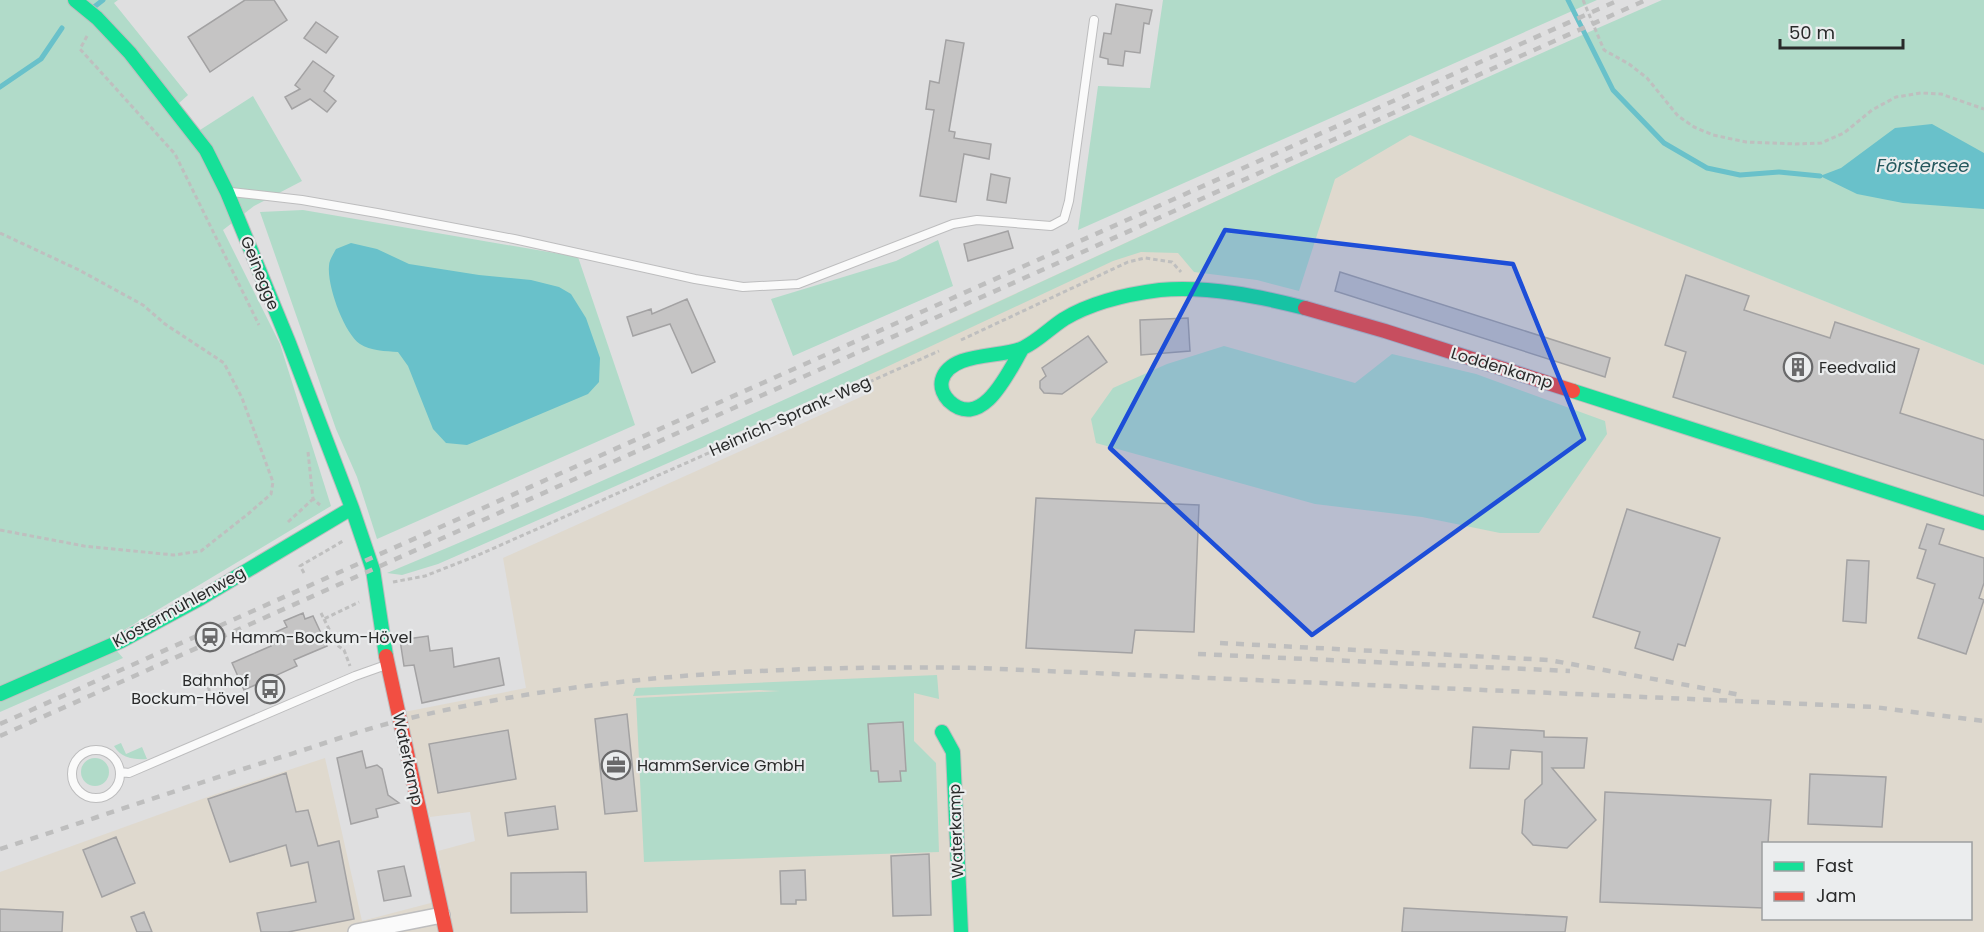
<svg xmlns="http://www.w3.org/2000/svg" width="1984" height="932" font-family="Poppins,sans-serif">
  <rect width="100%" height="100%" fill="#dfdfe0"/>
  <path fill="#dfd9ce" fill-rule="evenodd" d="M1384,124L1984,365V932H0V872L216,794L325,758L362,921L446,899L438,851L475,841L470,812L430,817L404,712L526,688L503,558L874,391L864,363ZM1764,844H1970V918H1764Z"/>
  <path fill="#b1dbc9" d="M0,0H118L114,3L188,95L178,104L200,130L253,96L302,181L254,206L223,230L280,344L331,506L114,636L0,686Z
    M1163,0H1597L1078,230L1098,86L1150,88Z
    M1662,0H1984V365L1410,135L1335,179L1299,291L1257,280L1194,272L1178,253L1141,252L1113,261L880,370L438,564L402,575L387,573C817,394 1235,186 1662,0Z
    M303,210L578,257L635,425L377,539L357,477L336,429L260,212Z
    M938,240L953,286L793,356L771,299L896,261Z
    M1224,346L1355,383L1392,354L1476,374L1605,421L1607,434L1539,533H1500L1422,517L1315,504L1096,443L1091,419L1113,388L1167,364Z
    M117,651L123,658L0,712V701Z
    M937,675L939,699L914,693V741L936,763L939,852L644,862L636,698L780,691L759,690L633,696L636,688Z
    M121,743L126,754L142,747L147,759C134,760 121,758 114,746Z
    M81 772a14 14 0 1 1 28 0a14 14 0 1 1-28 0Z"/>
  <path fill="#69c1ca" d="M1932,124L1984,153V209L1903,203L1857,194L1820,176L1841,168L1895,128Z
    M351,243L377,249L409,264L479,275L531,280L559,287L571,294L586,318L600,358L599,382L588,394L467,445L446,443L433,429L408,366L398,352C386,351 370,351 360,344C344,333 327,286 329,266C329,260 333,255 336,249Z"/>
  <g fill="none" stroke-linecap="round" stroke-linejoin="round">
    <path stroke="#69c1ca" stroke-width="5" d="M1568,0L1613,90L1664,143L1707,168L1740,175L1779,172L1820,176
      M94,7L103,0
      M0,87L41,59L62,28"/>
  </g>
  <path fill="#c5c4c4" stroke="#a3a2a3" stroke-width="1.5" d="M245,0H274L287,20L210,72L188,37Z
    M1116,4L1152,10L1149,24L1144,23L1140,53L1125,51L1123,66L1108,64V59L1100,57L1104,33L1111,34Z
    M316,22L338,37L326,53L304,38Z
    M946,40L964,43L949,131L955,132L954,138L991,144L989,159L964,154L956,202L920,196L934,110L926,109L930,81L939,83Z
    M313,61L334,76L324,91L336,101L327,112L310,99L292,109L285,97L300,89L295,85Z
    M991,174L1010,178L1006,203L987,200Z
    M1008,231L1013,248L968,261L964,244Z
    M1340,272L1610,358L1605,377L1335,291Z
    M1686,275L1749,296L1744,310L1830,338L1835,322L1919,349L1900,413L1984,440V496L1673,397L1686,352L1665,345Z
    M687,299L715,362L692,373L670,324L633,336L627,317L651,309L652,314Z
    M1188,318L1190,351L1141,355L1140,320Z
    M1088,336L1107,362L1062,394L1044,393L1040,388V381L1046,376L1042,368Z
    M1036,498L1199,505L1194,632L1135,630L1132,653L1026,648Z
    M1627,509L1720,538L1685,646L1678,644L1673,660L1635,648L1640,632L1593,617Z
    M1927,524L1944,529L1939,544L1984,558V583L1979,598L1984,600L1966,654L1918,638L1935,584L1917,578L1926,550L1919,548Z
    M1847,560L1869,561L1866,623L1843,621Z
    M303,613L305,619L313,616L327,646L294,660L297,666L244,690L232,663L271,646L267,636L287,627L284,621Z
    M428,636L430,651L452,648L454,667L499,658L504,685L422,703L414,665L404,666L400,640Z
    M627,714L637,811L605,814L595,719Z
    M903,722L906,771H900L901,781L879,782L878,771H871L868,724Z
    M1473,727L1544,731V737L1587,738L1584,768H1552L1596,820L1567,848L1533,845L1522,833L1525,800L1542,784V752L1511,750L1509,769L1470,768Z
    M508,730L516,779L438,793L429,744Z
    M362,751L366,768L377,765L382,769L388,795L399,803L376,809L378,817L351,824L337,758Z
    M286,773L296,812L308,810L318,846L339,841L354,919L288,932H261L257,913L316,902L308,862L291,866L286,845L230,862L208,799Z
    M1810,774L1886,777L1882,827L1808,824Z
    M1605,792L1771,800L1768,843H1764V908L1600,902Z
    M555,806L558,829L508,836L505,813Z
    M116,837L135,883L102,897L83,850Z
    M929,854L931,915L893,916L891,856Z
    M404,866L411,896L384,901L378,871Z
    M805,870L806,900H796V904H781L780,871Z
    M586,872L587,912L511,913V873Z
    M1404,908L1567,917L1565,932H1402Z
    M0,909L63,912L62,932H0Z
    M144,912L152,932H137L131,917Z"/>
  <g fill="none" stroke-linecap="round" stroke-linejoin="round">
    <g stroke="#bdbdbe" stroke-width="10">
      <path id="lane" d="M231,192L302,200L377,213L514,239L695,279L743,287L798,284L953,224L977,220L1051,226L1064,219L1069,201L1094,20
        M72 774a24 24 0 1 1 48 0a24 24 0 1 1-48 0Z
        M120,772L129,773L355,676L386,665"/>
    </g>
    <g stroke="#bdbdbe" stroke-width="18">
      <path id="street" d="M356,932L442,915"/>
    </g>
    <g stroke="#bdbdbe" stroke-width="16">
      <path id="fast" d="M75,0L97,18L130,53L206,150L227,192L289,343L352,508L373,570L386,656
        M1022,349C1009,371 982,432 949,401C944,396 940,388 942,380C950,351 1003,358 1023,348C1038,341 1050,328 1064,319C1092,302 1128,294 1160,290C1209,286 1258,296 1305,308
        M1573,391L1984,523
        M0,694L121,641L201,598L352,508
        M942,732L953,752L961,932"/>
    </g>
    <g stroke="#bdbdbe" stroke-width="16">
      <path id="jam" d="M1305,308L1385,331L1573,391
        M386,656L446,932"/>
    </g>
    <path stroke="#bfbfbf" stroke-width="3" stroke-dasharray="4.5 3" stroke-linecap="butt" d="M1583,0L1604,50L1629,64L1647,78L1678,116L1694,127L1713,135L1746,142L1796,144L1821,143L1844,133L1872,110L1896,97L1921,93L1941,94L1984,109
      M87,36L80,49L175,154L259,325
      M0,233L79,270L143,305L165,324L224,363L242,398L273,482L271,494L248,514L201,551L174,555L84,546L0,530
      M961,340L1128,262L1145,258L1172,262L1181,272
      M308,452L313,499L320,505
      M288,522L313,499
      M304,573L300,566L343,541
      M393,582L425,576L476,556L939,351
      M321,613L324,619L359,602
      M324,619L337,645L344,650L350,666
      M200,674L209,689V697"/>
    <use href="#lane" stroke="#fafafa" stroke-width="8"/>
    <use href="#street" stroke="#fafafa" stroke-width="15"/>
    <use href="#fast" stroke="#16e098" stroke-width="14"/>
    <use href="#jam" stroke="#f24e42" stroke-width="14"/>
    <path stroke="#bebebe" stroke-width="4.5" stroke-dasharray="8 8" stroke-linecap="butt" d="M1220,643L1549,660L1741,695
      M1198,654L1570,671
      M0,724L1619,0
      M0,736L1646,0
      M0,849C93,819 185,787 278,758C318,746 357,731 398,721C587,674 784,665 978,668L1874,707L1984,721"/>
  </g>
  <path fill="#1d4ed8" fill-opacity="0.2" stroke="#1d4ed8" stroke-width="4.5" stroke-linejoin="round" d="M1225,230L1513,264L1584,439L1312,635L1110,448Z"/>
  <defs>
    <g id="building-ring" transform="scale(1.5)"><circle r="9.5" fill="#ebedee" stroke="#69696a" stroke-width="1.5"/><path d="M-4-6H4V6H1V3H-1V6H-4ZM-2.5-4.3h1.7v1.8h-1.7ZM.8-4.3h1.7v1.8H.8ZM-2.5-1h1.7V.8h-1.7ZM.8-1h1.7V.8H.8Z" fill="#69696a"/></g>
    <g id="station-ring" transform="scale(1.5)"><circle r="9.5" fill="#ebedee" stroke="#69696a" stroke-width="1.5"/><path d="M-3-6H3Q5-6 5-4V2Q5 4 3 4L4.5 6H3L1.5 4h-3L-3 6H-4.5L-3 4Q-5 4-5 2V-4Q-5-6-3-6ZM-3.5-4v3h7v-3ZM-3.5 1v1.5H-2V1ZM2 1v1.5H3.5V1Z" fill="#69696a"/></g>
    <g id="bus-ring" transform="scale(1.5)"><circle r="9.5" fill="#ebedee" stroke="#69696a" stroke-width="1.5"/><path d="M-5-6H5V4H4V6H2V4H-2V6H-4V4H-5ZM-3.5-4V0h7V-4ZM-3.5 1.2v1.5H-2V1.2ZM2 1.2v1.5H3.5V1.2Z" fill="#69696a"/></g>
    <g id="office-ring" transform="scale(1.5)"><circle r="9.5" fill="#ebedee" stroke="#69696a" stroke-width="1.5"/><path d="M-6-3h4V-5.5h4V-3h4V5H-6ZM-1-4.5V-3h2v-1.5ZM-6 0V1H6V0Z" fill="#69696a"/></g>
  </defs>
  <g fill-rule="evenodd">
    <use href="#building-ring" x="1798" y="367"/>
    <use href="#station-ring" x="210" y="637"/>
    <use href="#bus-ring" x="270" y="689"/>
    <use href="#office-ring" x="616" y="765"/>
  </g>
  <g text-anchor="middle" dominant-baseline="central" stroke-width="4.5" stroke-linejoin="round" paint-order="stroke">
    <g font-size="16" fill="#292a2a" stroke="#ebedee">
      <text transform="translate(260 273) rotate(68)">Geinegge</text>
      <text transform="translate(1502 368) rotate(17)">Loddenkamp</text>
      <text transform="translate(790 416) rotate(-24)">Heinrich-Sprank-Weg</text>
      <text transform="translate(179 607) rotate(-29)">Klostermühlenweg</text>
      <text transform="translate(408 759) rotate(78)">Waterkamp</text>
      <text transform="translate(956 831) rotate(-92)">Waterkamp</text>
    </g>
    <g font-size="16" fill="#292a2a" stroke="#ebedee" text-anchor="start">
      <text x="1819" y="367">Feedvalid</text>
      <text x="231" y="637">Hamm-Bockum-Hövel</text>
      <text x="249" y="680" text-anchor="end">Bahnhof<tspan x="249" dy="18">Bockum-Hövel</tspan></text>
      <text x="637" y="765">HammService GmbH</text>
    </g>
    <g font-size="18" font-style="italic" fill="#25585e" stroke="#ebedee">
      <text x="1923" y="165">Förstersee</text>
    </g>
  </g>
  <rect x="1762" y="842" width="210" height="78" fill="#ebedee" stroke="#9d9fa0" stroke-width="1.5"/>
  <rect x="1774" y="862" width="30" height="9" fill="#16e098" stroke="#9d9fa0" stroke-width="1.5"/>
  <text x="1816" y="872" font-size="18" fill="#292a2a">Fast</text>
  <rect x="1774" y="892" width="30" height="9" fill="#f24e42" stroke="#9d9fa0" stroke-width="1.5"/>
  <text x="1816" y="902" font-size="18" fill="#292a2a">Jam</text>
  <path d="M1780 39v9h123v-9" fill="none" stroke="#292a2a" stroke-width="3"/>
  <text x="1789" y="39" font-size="18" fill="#292a2a" stroke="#ebedee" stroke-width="4.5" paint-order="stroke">50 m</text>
</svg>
